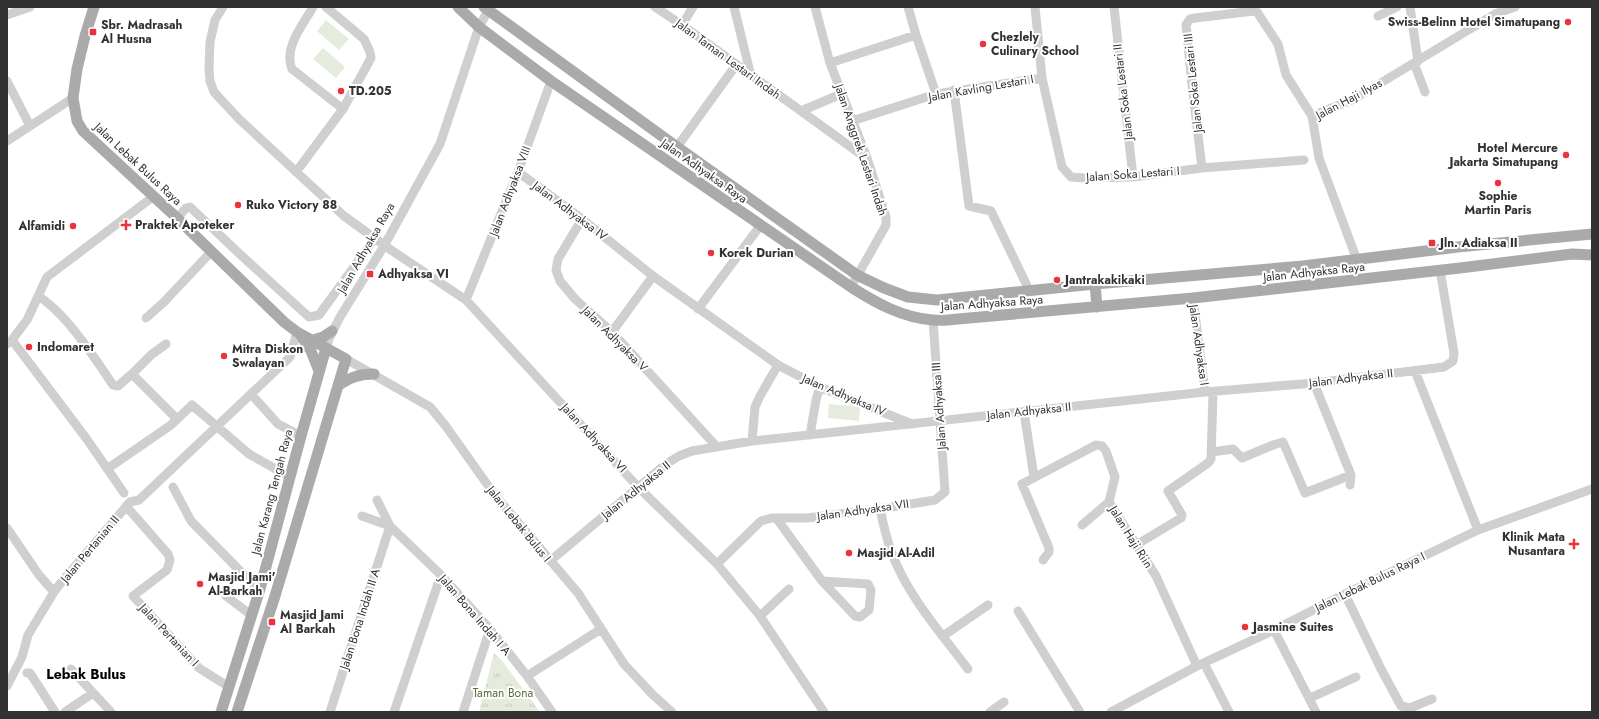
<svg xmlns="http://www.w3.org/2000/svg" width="1599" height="719" font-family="Jost,sans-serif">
  <defs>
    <pattern id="grass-tufts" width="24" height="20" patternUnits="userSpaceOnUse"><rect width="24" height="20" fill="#e5ecde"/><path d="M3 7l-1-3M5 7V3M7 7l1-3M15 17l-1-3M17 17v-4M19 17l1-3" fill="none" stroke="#c5cbbf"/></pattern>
  </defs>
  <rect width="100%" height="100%" fill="#fff"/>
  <path fill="url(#grass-tufts)" d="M494,653L503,662L540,712H479Z"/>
  <path fill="#e5ecde" d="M326,20L349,39L339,50L317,31Z
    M323,48L345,67L336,78L313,59Z
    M829,404L860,407L859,421L828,418Z"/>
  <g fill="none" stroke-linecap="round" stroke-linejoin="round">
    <path stroke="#cfcfcf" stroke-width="9" d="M223,7L215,20L210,42L209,67L210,81L214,92L239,119L344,216L391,250L466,300L638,487L717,564L760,616L824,712
      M313,7C303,25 283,48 292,69L343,109
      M655,7L682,25L866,158
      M734,7L751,76
      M815,7L830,63L867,158L886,217V225L851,287
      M908,7L916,35L936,94
      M1035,7L1042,78L1062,167L1071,177L1084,178L1133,177L1202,168L1304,160
      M1114,7L1133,177
      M1410,7L1418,61
      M7,15L30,7
      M1378,16L1397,7
      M682,25L693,7
      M830,63L916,35
      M1414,63L1425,92
      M7,81L30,126
      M954,90L969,206L991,211L1029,290
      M801,111L841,94
      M1312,116L1354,99L1495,14L1515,7
      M852,121L936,94L1042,78
      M7,141L73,98
      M677,147L736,65
      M1202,168L1192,85L1186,25L1190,19L1195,18L1254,11L1257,12L1278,44L1286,75L1312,116L1319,158L1357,260
      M296,172L343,109L371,58L370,52L364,39L326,7
      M518,172L582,219L653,276L778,365L820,387L912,424
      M177,218L186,208L190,207L243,257L309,317L319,315L375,238
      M582,219L558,259L556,270L560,281L575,299L612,332L717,447
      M38,296C66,313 94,357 113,385L118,386L132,374L176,418
      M1193,298L1205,392
      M466,300L518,172L551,81
      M698,309L760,226
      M146,318L164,302L212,251
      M612,332L653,276
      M12,340L86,438L124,493
      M7,344L12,340L27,320L47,277L154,196
      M326,348L329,339L340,317L384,246L440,144L479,27L490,7
      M346,359L430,407L445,425L494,494L578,593L624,664L653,695L672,712
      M1415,371L1478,530
      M132,374L151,355L166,344
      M1314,383L1351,475L1350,485
      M251,394L278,424L301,436
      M1024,412L1034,477
      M810,435L816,400L820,387
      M752,441L755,407L760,396L778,365
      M1212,452L1233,449L1242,458L1273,445L1283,442L1305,493L1351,475
      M107,469L171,425L192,405L249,454L290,477
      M173,487L191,521L250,581L260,589
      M377,500L390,526L441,575L490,629L527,676L552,712
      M126,506L168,554L170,560L167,570L133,596L199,668L229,687
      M880,509C883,523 886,537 891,551C907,595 940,632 968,669
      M362,516L390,526
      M777,519L822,581L855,616L860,617L869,610L871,590L868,584L822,581
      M1082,525L1109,502
      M7,528L39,575L54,592
      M1136,545L1181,518L1182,515L1168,491L1208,463L1211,459L1213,393
      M1043,560L1049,552V548L1022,484L1096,445L1102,446L1106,451L1115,477L1109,502L1156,576L1197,666
      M550,561L666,464L679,456L692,451L752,441L1205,392L1314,383L1444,367L1453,361L1454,353L1440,270
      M717,564L761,521L772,518H807L880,509L935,500L945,492L933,320
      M1345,594L1381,669L1401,706L1410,708L1432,699
      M226,596L251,615
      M1018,611L1080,712
      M760,616L789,589
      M1274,630L1316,712
      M943,636L988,605
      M1204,663L1229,712
      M71,669L111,712
      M27,673H30L55,712
      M527,676L601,629
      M7,686L22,657L28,635L54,592L60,584L130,502L139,500L290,357L297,332
      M1310,698L1356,677
      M65,712L93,693
      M330,712L390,526
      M394,712L441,575
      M463,712L490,629
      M990,712L1004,702
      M1111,712L1197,666L1274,630L1345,594L1478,530L1592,489"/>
    <path stroke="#aaa" stroke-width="11" d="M94,7L85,36L77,69L73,98L77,121L83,131L177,218L284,322L297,332L346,359L275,596L237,712
      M458,7L479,27L551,81L851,287C876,303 903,318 933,320C941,321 950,320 958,319L1193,298L1460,268L1572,254L1592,255
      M484,7L677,147L857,275L884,288L908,297L937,300L1095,284L1303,266L1458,247L1592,234
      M1095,284L1097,307
      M300,334L311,351L319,371
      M313,340L323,337L332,331
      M339,385C351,377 360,374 374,374
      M221,712L260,589L301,436L326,348"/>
  </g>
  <g fill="#eb333f" stroke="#fff" stroke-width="1.5">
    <circle cx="1568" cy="22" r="4"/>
    <rect x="89" y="28" width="8" height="8" rx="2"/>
    <circle cx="983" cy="44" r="4"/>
    <circle cx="341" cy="91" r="4"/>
    <circle cx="1566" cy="155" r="4"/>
    <circle cx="1498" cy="183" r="4"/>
    <circle cx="238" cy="205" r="4"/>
    <path d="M124 219h4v4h4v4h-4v4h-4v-4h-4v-4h4z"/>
    <circle cx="73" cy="226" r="4"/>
    <rect x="1428" y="239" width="8" height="8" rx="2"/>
    <circle cx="711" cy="253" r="4"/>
    <rect x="366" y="270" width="8" height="8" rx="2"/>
    <circle cx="1057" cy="280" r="4"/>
    <circle cx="29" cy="347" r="4"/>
    <circle cx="224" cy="356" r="4"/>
    <path d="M1572 538h4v4h4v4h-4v4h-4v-4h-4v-4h4z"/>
    <circle cx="849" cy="553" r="4"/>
    <circle cx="200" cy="584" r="4"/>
    <rect x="268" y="618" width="8" height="8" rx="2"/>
    <circle cx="1245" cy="627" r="4"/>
  </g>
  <g text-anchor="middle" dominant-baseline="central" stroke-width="4" stroke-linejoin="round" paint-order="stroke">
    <g font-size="12" font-weight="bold" fill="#323232" stroke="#fff" text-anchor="start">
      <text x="1560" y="22" text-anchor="end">Swiss-Belinn Hotel Simatupang</text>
      <text x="101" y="25">Sbr. Madrasah<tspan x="101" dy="14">Al Husna</tspan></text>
      <text x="991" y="37">Chezlely<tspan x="991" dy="14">Culinary School</tspan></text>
      <text x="349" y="91">TD.205</text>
      <text x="1558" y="148" text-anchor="end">Hotel Mercure<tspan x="1558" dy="14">Jakarta Simatupang</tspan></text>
      <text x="1498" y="196" text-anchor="middle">Sophie<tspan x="1498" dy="14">Martin Paris</tspan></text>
      <text x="246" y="205">Ruko Victory 88</text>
      <text x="135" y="225">Praktek Apoteker</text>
      <text x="65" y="226" text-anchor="end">Alfamidi</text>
      <text x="1440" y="243">Jln. Adiaksa II</text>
      <text x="719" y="253">Korek Durian</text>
      <text x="378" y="274">Adhyaksa VI</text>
      <text x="1065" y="280">Jantrakakikaki</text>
      <text x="37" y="347">Indomaret</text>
      <text x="232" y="349">Mitra Diskon<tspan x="232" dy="14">Swalayan</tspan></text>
      <text x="1565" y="537" text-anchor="end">Klinik Mata<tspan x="1565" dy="14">Nusantara</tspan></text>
      <text x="857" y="553">Masjid Al-Adil</text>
      <text x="208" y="577">Masjid Jami'<tspan x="208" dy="14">Al-Barkah</tspan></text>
      <text x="280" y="615">Masjid Jami<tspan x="280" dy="14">Al Barkah</tspan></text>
      <text x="1253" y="627">Jasmine Suites</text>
    </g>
    <g font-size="12" fill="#323232" stroke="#fff">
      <text transform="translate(728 59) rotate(36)">Jalan Taman Lestari Indah</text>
      <text transform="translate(1193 83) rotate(-96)">Jalan Soka Lestari III</text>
      <text transform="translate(981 88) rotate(-10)">Jalan Kavling Lestari I</text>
      <text transform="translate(1123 92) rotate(-97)">Jalan Soka Lestari II</text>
      <text transform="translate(1349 99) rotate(-28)">Jalan Haji Ilyas</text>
      <text transform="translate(861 150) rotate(71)">Jalan Anggrek Lestari Indah</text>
      <text transform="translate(138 164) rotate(43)">Jalan Lebak Bulus Raya</text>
      <text transform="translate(704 171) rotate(35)">Jalan Adhyaksa Raya</text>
      <text transform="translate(1133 174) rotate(-4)">Jalan Soka Lestari I</text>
      <text transform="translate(510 191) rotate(-69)">Jalan Adhyaksa VIII</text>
      <text transform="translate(570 211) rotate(37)">Jalan Adhyaksa IV</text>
      <text transform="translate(366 248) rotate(-60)">Jalan Adhyaksa Raya</text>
      <text transform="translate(1314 272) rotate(-6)">Jalan Adhyaksa Raya</text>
      <text transform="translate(992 303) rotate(-4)">Jalan Adhyaksa Raya</text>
      <text transform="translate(615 339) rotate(45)">Jalan Adhyaksa V</text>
      <text transform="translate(1199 345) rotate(82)">Jalan Adhyaksa I</text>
      <text transform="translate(1351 378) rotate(-7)">Jalan Adhyaksa II</text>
      <text transform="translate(844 395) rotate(23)">Jalan Adhyaksa IV</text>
      <text transform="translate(939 406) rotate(-94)">Jalan Adhyaksa III</text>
      <text transform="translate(1029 411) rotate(-6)">Jalan Adhyaksa II</text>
      <text transform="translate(594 438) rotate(47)">Jalan Adhyaksa VI</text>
      <text transform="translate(636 490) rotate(-39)">Jalan Adhyaksa II</text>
      <text transform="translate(272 492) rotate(-75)">Jalan Karang Tengah Raya</text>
      <text transform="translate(863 510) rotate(-8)">Jalan Adhyaksa VII</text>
      <text transform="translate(519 524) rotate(51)">Jalan Lebak Bulus I</text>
      <text transform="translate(1131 537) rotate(58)">Jalan Haji Riin</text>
      <text transform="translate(90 549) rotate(-50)">Jalan Pertanian II</text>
      <text transform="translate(1370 582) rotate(-26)">Jalan Lebak Bulus Raya I</text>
      <text transform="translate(475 615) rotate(49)">Jalan Bona Indah I A</text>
      <text transform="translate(360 619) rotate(-72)">Jalan Bona Indah II A</text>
      <text transform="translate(169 635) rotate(47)">Jalan Pertanian I</text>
    </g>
    <g font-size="12" fill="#55713d" stroke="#fff">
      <text x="503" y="693">Taman Bona</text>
    </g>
    <g font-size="14" font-weight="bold" fill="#000" stroke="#fff">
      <text x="86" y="674">Lebak Bulus</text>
    </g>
  </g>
  <rect width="1599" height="719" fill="none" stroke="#323232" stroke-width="16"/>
</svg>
